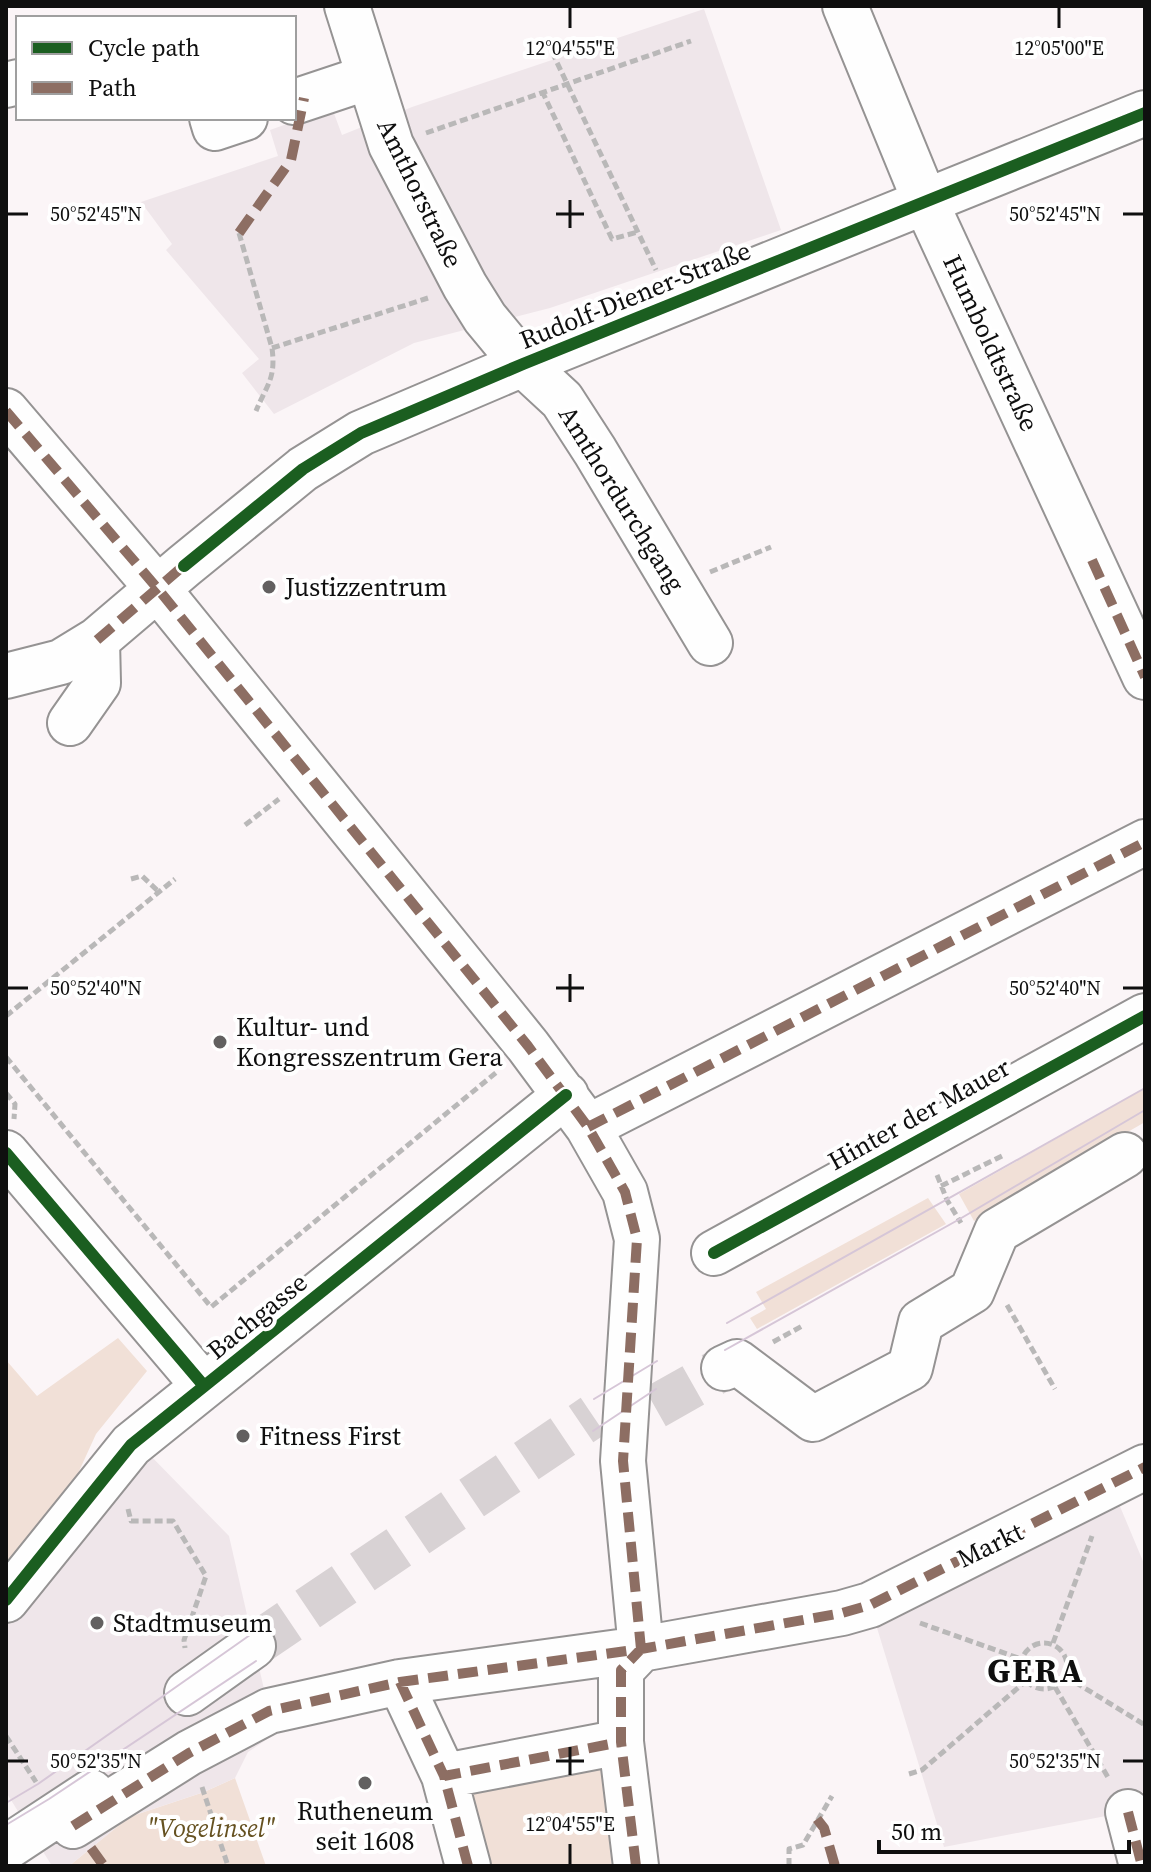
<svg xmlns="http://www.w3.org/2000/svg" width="1151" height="1872" font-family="'Source Serif 4',serif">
  <rect width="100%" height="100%" fill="#fbf5f7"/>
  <path fill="#f1e0d7" d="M1145,1088V1122L974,1221L959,1194Z
    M928,1198L946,1224L757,1329L750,1318L766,1309L756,1292Z
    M118,1338L147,1371L96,1434L60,1513L6,1572V1360L37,1396Z
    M599,1753L612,1866H489L466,1774Z
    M235,1778L266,1866H69L129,1817L204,1792Z"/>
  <path fill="#efe6ea" d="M704,9L781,230L550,308L414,343L274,414L242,373L259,359L166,250L172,244L141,202L278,156L270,130L332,108L342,135L412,107Z
    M146,1451L229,1536L269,1711L272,1736L248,1752L235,1778L204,1792L129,1817L69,1866H52L6,1792V1600Z
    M1111,1485L1145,1566V1791L1130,1800L1132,1811L944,1847L870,1605Z"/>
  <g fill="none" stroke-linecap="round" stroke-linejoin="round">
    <path stroke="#d8d2d4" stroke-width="44" stroke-dasharray="44 22" stroke-linecap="butt" d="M655,1407L724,1368
      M253,1646L593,1416"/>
    <g stroke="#959393" stroke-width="48">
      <path id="minor" d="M347,6L391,145L465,286L485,318L523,364L562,400L595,451L710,643
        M845,6L925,201L1145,677
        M6,85L18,82
        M294,102L369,77
        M212,118L215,128L245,118
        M6,411L158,589L528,1046L588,1127L625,1192L637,1239L623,1461L641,1649
        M6,676L61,662L97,640L184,566L303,469L361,433L523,364L1145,113
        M70,723L98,683L97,640
        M588,1127L1145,842
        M6,1153L204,1386
        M714,1253L1145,1016
        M724,1368L737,1362L813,1419L910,1368L921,1322L972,1291L997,1231L1125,1155
        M6,1600L131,1445L566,1095
        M400,1682L444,1776
        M187,1693L253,1646
        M1128,1812L1142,1866
        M73,1826L189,1753L269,1711L400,1682L641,1649L842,1613L870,1605L1145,1467
        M6,1848L91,1792
        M468,1866L444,1776L621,1742
        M636,1866L621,1742V1670L641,1649"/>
    </g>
    <path stroke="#b9b8b8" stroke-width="5" stroke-dasharray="8 4" stroke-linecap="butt" d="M552,52L656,270
      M542,91L612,239L638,232
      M426,133L691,41
      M239,233L272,348C276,379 267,384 256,411
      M272,348L428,298
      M710,572L771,547
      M245,825L279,799
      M131,879L142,876L159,892
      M6,1016L175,879
      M6,1057L211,1307L498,1071
      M6,1093L15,1104L14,1119
      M937,1175L947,1200L961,1223
      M941,1186L1002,1156
      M1007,1305L1055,1389
      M773,1342L804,1325
      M128,1509L131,1521H173L206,1576L184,1640L185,1648
      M920,1623L1021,1659
      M1021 1666a23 23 0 1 1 46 0a23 23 0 1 1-46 0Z
      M1053,1643L1092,1536
      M1065,1676L1145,1725
      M1055,1687L1109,1779
      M6,1736L36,1782
      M909,1774L922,1770L1026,1681
      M202,1787L228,1866
      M789,1866V1849L803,1845L832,1796"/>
    <use href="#minor" stroke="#fefefe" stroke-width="44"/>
    <path stroke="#d6c6d7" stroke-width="2" d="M727,1323L1145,1088
      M725,1350L958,1220L1145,1110
      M594,1399L657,1361
      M593,1431L656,1389
      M6,1803L38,1784L250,1635
      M6,1825L49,1799L256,1661"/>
    <path stroke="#8d6e63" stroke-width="10" stroke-dasharray="20 10" stroke-linecap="butt" d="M239,233L291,160L304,98
      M6,411L158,589L528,1046L588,1127L625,1192L637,1239L623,1461L641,1649
      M1092,560L1145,677
      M97,640L188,562
      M588,1127L1145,842
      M400,1682L444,1776
      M1128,1812L1142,1866
      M817,1819L824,1828L835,1866
      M73,1826L189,1753L269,1711L400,1682L641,1649L842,1613L870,1605L1145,1467
      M91,1848L104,1866
      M468,1866L444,1776L621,1742
      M636,1866L621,1742V1670L641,1649"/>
    <g stroke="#fff" stroke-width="17">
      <path id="cycleway" d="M184,566L303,469L361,433L523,364L1145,113
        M6,1153L204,1386
        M714,1253L1145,1016
        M6,1600L131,1445L566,1095"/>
    </g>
    <use href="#cycleway" stroke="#1b5e20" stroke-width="12"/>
  </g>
  <path fill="none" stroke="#0f0f0f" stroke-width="3" d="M570,8V28M1059,8V28M570,200V228M8,214H28M556,214H584M1123,214H1143M570,974V1002M8,988H28M556,988H584M1123,988H1143M570,1747V1775M8,1761H28M556,1761H584M1123,1761H1143M570,1844V1864"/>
  <g fill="#626060" stroke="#fff" stroke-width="3">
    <circle cx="269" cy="587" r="8"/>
    <circle cx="220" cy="1042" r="8"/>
    <circle cx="243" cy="1436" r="8"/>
    <circle cx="97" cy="1623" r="8"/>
    <circle cx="365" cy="1783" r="8"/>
  </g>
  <g text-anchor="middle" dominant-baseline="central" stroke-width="8" stroke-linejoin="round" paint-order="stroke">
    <g font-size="26" fill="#0f0f0f" stroke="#fff">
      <text transform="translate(420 193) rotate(64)">Amthorstraße</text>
      <text transform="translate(635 295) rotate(-22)">Rudolf-Diener-Straße</text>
      <text transform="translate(991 343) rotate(65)">Humboldtstraße</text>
      <text transform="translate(622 499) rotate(58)">Amthordurchgang</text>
      <text transform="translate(919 1114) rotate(-29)">Hinter der Mauer</text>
      <text transform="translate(257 1316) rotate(-39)">Bachgasse</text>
      <text transform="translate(990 1545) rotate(-26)">Markt</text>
    </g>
    <g font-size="26" fill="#0f0f0f" stroke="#fff" text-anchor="start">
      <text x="285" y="587">Justizzentrum</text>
      <text x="236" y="1027">Kultur- und<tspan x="236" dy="30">Kongresszentrum Gera</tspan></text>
      <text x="259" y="1436">Fitness First</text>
      <text x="113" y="1623">Stadtmuseum</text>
      <text x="365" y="1811" text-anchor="middle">Rutheneum<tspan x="365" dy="30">seit 1608</tspan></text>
    </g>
    <g font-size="26" font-style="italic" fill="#665221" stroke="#fff">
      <text x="211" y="1828">"Vogelinsel"</text>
    </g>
    <g font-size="34" font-weight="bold" letter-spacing="2" fill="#0f0f0f" stroke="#fff">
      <text x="1036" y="1670">GERA</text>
    </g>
  </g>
  <g font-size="20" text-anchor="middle" fill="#0f0f0f" stroke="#fff" stroke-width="8" stroke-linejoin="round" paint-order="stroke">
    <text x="570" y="55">12°04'55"E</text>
    <text x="1059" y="55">12°05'00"E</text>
    <text x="96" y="221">50°52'45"N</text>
    <text x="1055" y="221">50°52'45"N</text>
    <text x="96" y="995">50°52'40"N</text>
    <text x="1055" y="995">50°52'40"N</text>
    <text x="96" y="1768">50°52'35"N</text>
    <text x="1055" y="1768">50°52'35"N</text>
    <text x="570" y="1831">12°04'55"E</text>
  </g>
  <rect width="1151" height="1872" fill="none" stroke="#0f0f0f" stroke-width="16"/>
  <rect x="16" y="16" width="280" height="104" fill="#ffffff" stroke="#9f9f9f" stroke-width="2"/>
  <rect x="32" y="42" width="40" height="12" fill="#1b5e20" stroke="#9f9f9f" stroke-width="2"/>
  <text x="88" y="56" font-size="24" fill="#0f0f0f">Cycle path</text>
  <rect x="32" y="82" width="40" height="12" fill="#8d6e63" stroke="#9f9f9f" stroke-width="2"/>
  <text x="88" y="96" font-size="24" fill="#0f0f0f">Path</text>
  <path d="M879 1840v12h250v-12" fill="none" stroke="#0f0f0f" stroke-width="4"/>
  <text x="891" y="1840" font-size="24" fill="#0f0f0f" stroke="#ffffff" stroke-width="6" paint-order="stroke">50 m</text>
</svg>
